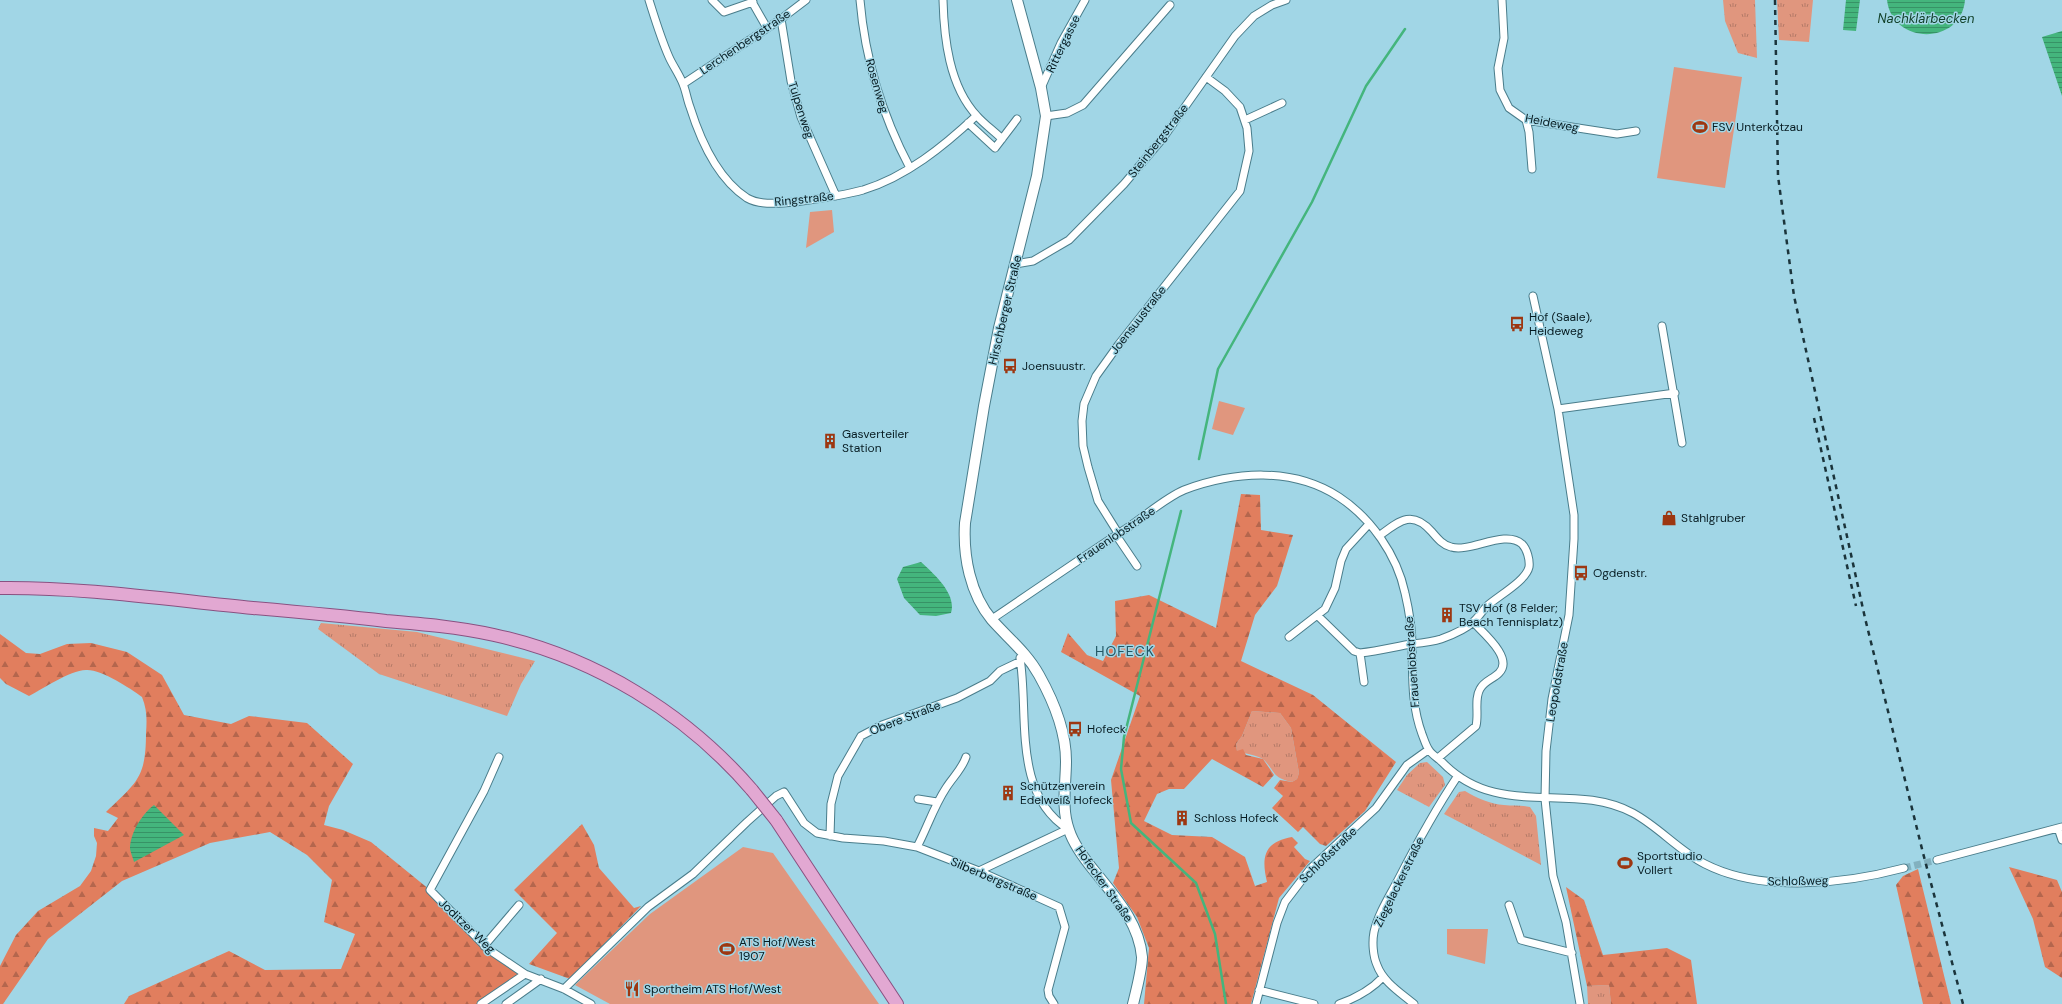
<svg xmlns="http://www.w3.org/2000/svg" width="2062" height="1004" font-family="'DM Sans',sans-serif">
  <defs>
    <pattern id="grass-tufts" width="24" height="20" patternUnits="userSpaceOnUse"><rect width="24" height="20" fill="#e0967e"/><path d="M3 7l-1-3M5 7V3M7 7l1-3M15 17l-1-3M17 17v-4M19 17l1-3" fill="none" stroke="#b47a67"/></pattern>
    <pattern id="forest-firs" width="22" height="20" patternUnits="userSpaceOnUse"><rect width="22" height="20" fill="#e17e5e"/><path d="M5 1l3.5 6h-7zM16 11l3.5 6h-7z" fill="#b4664d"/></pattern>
    <pattern id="water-rules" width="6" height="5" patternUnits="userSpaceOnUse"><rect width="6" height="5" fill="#44b57d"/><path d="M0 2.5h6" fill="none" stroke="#379266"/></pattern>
  </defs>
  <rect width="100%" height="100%" fill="#a1d6e6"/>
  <path fill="url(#grass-tufts)" d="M1723,0H1755L1757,58L1738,53L1725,21Z
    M1777,0H1813L1809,42L1779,40Z
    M321,623L417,632L535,661L521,684L507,716L379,674L318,629Z
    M1252,711L1280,713L1291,728L1299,773L1297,779L1292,782C1272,778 1276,772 1264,760C1259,755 1244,754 1237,751L1236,744L1242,736Z
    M1427,762L1443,777L1445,785L1429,807L1397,790L1407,775L1420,763Z
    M1465,791C1476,798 1491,804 1504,805C1513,806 1521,805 1530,807L1536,816L1541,865L1444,814L1459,792Z
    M1609,985L1611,1004H1588L1587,986Z"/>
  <path fill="url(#forest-firs)" d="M1241,494L1260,495L1261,530L1293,535L1277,586L1255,615L1241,661L1313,695L1396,762L1365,811L1326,846L1320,844L1303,827L1298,832L1272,808L1283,796L1274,788L1280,780L1292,782L1297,779L1299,773L1291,728L1280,713L1252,711L1242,736L1236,744L1237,751L1243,749L1246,755L1263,759L1274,775L1263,787L1212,759L1184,789H1169L1157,794L1144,821L1172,835L1212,837L1245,857L1255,886L1267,882C1261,857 1264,842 1292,837L1298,843L1294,847L1305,859L1310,861L1279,898L1251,1004H1144L1149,948L1137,917L1113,883L1119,868L1111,780L1140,696L1061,652L1068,633L1087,655L1103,661L1116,636L1115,601L1149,595L1216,628Z
    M0,634L26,653L40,654L67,644L91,643L127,652L162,675L184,715L231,724L249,716L307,723L353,764L329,806L324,825L343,830L371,842L430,890L484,946L525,974L481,1004H124L129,996L229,951L265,970L341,969L355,934L324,922L332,880L307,855L270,832L210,843L122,881L48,939L3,1004H0V966L16,935L38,911L80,886L91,871L96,856L97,843L94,836V828L108,831L118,818L106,812C137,782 146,778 146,733C147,720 147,709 142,697C130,688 101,669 86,670C69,671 44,688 29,696L6,684L0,678Z
    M582,824L594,845L599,868L634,908L641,906L570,979L529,964L557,933L514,890Z
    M2009,867L2057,880L2062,892V978L2045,967L2033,919Z
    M1918,869L1951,1004H1923L1896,885L1903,876Z
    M1566,887L1584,900L1603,955L1667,948L1691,960L1697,1004H1611L1609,985L1587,986Z"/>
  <path fill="#e0967e" d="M1674,67L1742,77L1725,188L1657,178Z
    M832,210L834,232L806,248L810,212Z
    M1219,401L1245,408L1233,435L1212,429Z
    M743,847L773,853L879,1004H610L575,985L650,914Z
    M1447,929H1488L1485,964L1447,954Z"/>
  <path fill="url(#water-rules)" d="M1846,0H1860L1856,31L1843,30Z
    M1887,0H1965C1961,46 1892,45 1887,0Z
    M2062,31V96L2042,37Z
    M921,562C934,574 957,594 951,613L936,616L920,615L904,598L897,579L903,567Z
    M154,805L184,835L134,862C133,858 131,854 130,849C130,833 142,814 154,805Z"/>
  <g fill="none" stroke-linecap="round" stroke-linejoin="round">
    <path stroke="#44b57d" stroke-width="2.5" d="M1199,459L1218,369L1312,202L1366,86L1405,29
      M1181,511L1124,737L1121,769L1131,823L1196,883L1215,934L1226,1004"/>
    <path stroke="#82b1bf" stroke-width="7" stroke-dasharray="7 3.5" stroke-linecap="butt" d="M1904,868L1937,860"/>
    <g stroke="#4a7d8b" stroke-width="9">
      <path id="minor" d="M649,0C655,19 661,39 669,57C673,66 679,74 683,84C686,91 687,99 690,107C700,139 718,179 747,198C761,206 780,203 795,202C817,199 841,196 863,190C906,177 944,146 976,116
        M712,0L724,12L753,2
        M751,0L767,28
        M860,0C865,59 882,115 910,168
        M943,0C944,38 949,86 977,116C984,124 994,131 1002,139
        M1502,0L1504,38L1498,68L1500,90L1509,108L1526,120L1617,134L1636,131
        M781,19L791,81L801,117L836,196
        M683,84L781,19L806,0
        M1041,88L1061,43L1085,0
        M1046,116L1067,113L1083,105L1170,5
        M1245,120L1282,103
        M1526,120L1529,132L1532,169
        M968,123L995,148L1017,119
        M1015,264L1033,261L1069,240L1124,184L1163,138L1235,36L1254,16L1272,5L1286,0
        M1533,296L1558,409L1574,515V539L1569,615L1552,699L1546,751L1545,799L1553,876L1566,922L1580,1004
        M1662,326L1682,443
        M1558,409L1675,393
        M1118,533L1098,501L1088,467L1083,446L1082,421L1084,404L1096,376L1119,344L1240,191L1249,151L1247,128L1240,107L1225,91L1206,77
        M1116,535L1137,566
        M1318,616L1354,651L1360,653C1378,651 1394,647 1411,644C1421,643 1432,642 1441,639C1452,635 1465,630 1473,622C1479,617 1482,611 1487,606C1498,596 1526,581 1529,567C1530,560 1527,549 1522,544C1505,529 1470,553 1451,547C1443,545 1438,539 1432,532C1412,509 1399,521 1379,536
        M992,619C1038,588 1083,557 1130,526C1146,515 1167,497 1184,490C1235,471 1293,467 1339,497C1371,518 1397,555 1405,593C1409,610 1412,628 1412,646C1413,677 1411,704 1422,734C1424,739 1426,746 1429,750C1432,755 1438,758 1442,762C1499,821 1571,780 1633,813C1659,827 1679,851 1705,864C1762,893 1844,884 1904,868
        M1289,637L1325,609L1335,588L1341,561L1346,549L1369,524
        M1360,653L1364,682
        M1020,658C1029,713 1012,794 1068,829
        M499,757L484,791L430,890L488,949L525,974L564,989L591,1004
        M1438,758L1476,726C1479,714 1474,699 1480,689C1484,681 1493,679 1499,673C1514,658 1483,633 1473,622
        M918,799L937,802
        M2058,828L2062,840
        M830,836L831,804L838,776L861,736L882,725L957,698L990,681L1000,671L1021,661
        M917,847C927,828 934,806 946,788C953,777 962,769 966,757
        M1937,860L2062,827
        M979,871L1068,829
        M1509,905L1521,940L1572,953
        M484,946L519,905
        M564,989L648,907L693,874L747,822L776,796L784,792L804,823L817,833L843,838L884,841L917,847L979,871L1059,907L1065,927L1048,990L1049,996L1054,1004
        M1259,990L1314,1004
        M481,1004L525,974
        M506,1004L541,979
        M1256,1004L1277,923L1285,902L1311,868L1376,808L1407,765L1428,750
        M1339,1004C1356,998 1371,990 1383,977
        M1414,1004C1401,993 1383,982 1377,965C1373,956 1372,942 1374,932C1378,914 1389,897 1398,880C1416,845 1435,810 1457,777"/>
    </g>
    <g stroke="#4a7d8b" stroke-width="12">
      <path id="secondary" d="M1017,0L1041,88L1046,116L1037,176L999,328L984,406L965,523C963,556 970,594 992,620C1008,638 1027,653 1039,675C1053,700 1066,732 1066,761C1066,784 1061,808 1069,830C1074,846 1086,861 1096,873C1116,898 1139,923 1142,957C1142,969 1136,992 1133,1004"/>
    </g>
    <g stroke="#895181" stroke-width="14">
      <path id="primary" d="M0,588C84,587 170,600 253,608C298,612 342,616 386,621C422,624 458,627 494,635C594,657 686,713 752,790
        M776,820L897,1004"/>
    </g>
    <use href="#minor" stroke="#fff" stroke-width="7"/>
    <use href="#secondary" stroke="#fff" stroke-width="10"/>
    <use href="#primary" stroke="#e2a8d2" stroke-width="12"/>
    <path stroke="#1b343b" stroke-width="2.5" stroke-dasharray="5 5" stroke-linecap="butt" d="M1775,0L1778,176L1794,296L1865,618L1923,853L1963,1004
      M1814,418L1856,606"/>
    <g stroke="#895181" stroke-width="14" stroke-linecap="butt">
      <path id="primary-bridge" d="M752,790L776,820"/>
    </g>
    <use href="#primary-bridge" stroke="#e2a8d2" stroke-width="12"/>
  </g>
  <defs>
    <g id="stadium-bare" transform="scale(1.2)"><path d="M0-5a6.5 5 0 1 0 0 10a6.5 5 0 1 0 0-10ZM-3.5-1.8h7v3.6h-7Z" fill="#9d3711" stroke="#a1d6e6" stroke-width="2.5" paint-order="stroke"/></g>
    <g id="bus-bare" transform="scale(1.2)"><path d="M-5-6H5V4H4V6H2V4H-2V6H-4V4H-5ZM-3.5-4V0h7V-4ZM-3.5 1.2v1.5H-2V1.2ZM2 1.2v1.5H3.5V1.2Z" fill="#9d3711" stroke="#a1d6e6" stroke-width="2.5" paint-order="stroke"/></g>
    <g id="building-bare" transform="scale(1.2)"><path d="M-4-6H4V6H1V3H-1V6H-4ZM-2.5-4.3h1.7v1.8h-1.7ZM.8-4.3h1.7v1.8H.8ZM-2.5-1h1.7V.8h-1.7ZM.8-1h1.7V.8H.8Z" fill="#9d3711" stroke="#a1d6e6" stroke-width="2.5" paint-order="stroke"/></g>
    <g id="shop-bare" transform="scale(1.2)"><path d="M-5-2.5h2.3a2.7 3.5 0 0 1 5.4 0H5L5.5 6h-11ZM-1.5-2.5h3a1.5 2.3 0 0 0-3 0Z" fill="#9d3711" stroke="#a1d6e6" stroke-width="2.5" paint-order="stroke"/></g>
    <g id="restaurant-bare" transform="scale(1.2)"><path d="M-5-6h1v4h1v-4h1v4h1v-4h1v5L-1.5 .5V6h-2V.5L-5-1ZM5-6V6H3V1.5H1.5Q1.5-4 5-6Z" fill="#9d3711" stroke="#a1d6e6" stroke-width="2.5" paint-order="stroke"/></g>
  </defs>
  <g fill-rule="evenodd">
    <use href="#stadium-bare" x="1700" y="127"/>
    <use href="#bus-bare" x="1517" y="324"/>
    <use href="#bus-bare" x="1010" y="366"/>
    <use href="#building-bare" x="830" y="441"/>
    <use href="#shop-bare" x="1669" y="518"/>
    <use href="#bus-bare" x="1581" y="573"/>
    <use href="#building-bare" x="1447" y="615"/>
    <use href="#bus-bare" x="1075" y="729"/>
    <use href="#building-bare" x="1008" y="793"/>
    <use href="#building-bare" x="1182" y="818"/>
    <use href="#stadium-bare" x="1625" y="863"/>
    <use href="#stadium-bare" x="727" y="949"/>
    <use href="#restaurant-bare" x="632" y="989"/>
  </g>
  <g text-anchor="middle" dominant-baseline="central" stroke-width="3" stroke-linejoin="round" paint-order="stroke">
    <g font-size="12" fill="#071c22" stroke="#a1d6e6">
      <text transform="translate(745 42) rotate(-34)">Lerchenbergstraße</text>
      <text transform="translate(1063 44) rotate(-64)">Rittergasse</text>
      <text transform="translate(877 86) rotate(74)">Rosenweg</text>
      <text transform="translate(801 110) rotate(72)">Tulpenweg</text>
      <text transform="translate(1552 123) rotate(11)">Heideweg</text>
      <text transform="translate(1158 141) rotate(-52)">Steinbergstraße</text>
      <text transform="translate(804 199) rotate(-6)">Ringstraße</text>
      <text transform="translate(1005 310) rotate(-77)">Hirschberger Straße</text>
      <text transform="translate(1138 320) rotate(-52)">Joensuustraße</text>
      <text transform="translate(1116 535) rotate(-34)">Frauenlobstraße</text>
      <text transform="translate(1412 662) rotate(-94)">Frauenlobstraße</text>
      <text transform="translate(1557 682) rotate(-80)">Leopoldstraße</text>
      <text transform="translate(905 718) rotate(-21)">Obere Straße</text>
      <text transform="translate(1328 855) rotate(-44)">Schloßstraße</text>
      <text transform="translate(994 879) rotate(23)">Silberbergstraße</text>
      <text transform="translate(1798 881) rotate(-1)">Schloßweg</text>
      <text transform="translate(1399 882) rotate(-64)">Ziegelackerstraße</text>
      <text transform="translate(1104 884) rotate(55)">Hofecker Straße</text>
      <text transform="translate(467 926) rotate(44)">Joditzer Weg</text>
    </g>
    <g font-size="12" fill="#071c22" stroke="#a1d6e6" text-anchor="start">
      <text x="1712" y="127">FSV Unterkotzau</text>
      <text x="1529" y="317">Hof (Saale),<tspan x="1529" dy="14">Heideweg</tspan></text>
      <text x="1022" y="366">Joensuustr.</text>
      <text x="842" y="434">Gasverteiler<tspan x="842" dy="14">Station</tspan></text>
      <text x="1681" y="518">Stahlgruber</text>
      <text x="1593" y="573">Ogdenstr.</text>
      <text x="1459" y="608">TSV Hof (8 Felder;<tspan x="1459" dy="14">Beach Tennisplatz)</tspan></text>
      <text x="1087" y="729">Hofeck</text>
      <text x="1020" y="786">Schützenverein<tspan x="1020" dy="14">Edelweiß Hofeck</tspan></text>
      <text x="1194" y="818">Schloss Hofeck</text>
      <text x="1637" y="856">Sportstudio<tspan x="1637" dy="14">Vollert</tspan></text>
      <text x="739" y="942">ATS Hof/West<tspan x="739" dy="14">1907</tspan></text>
      <text x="644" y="989">Sportheim ATS Hof/West</text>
    </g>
    <g font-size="13" font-style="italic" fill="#13422b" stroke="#a1d6e6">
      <text x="1926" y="18">Nachklärbecken</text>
    </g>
    <g font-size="14" letter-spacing="1" fill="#235765" stroke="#a1d6e6">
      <text x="1125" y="651">HOFECK</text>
    </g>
  </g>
</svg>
